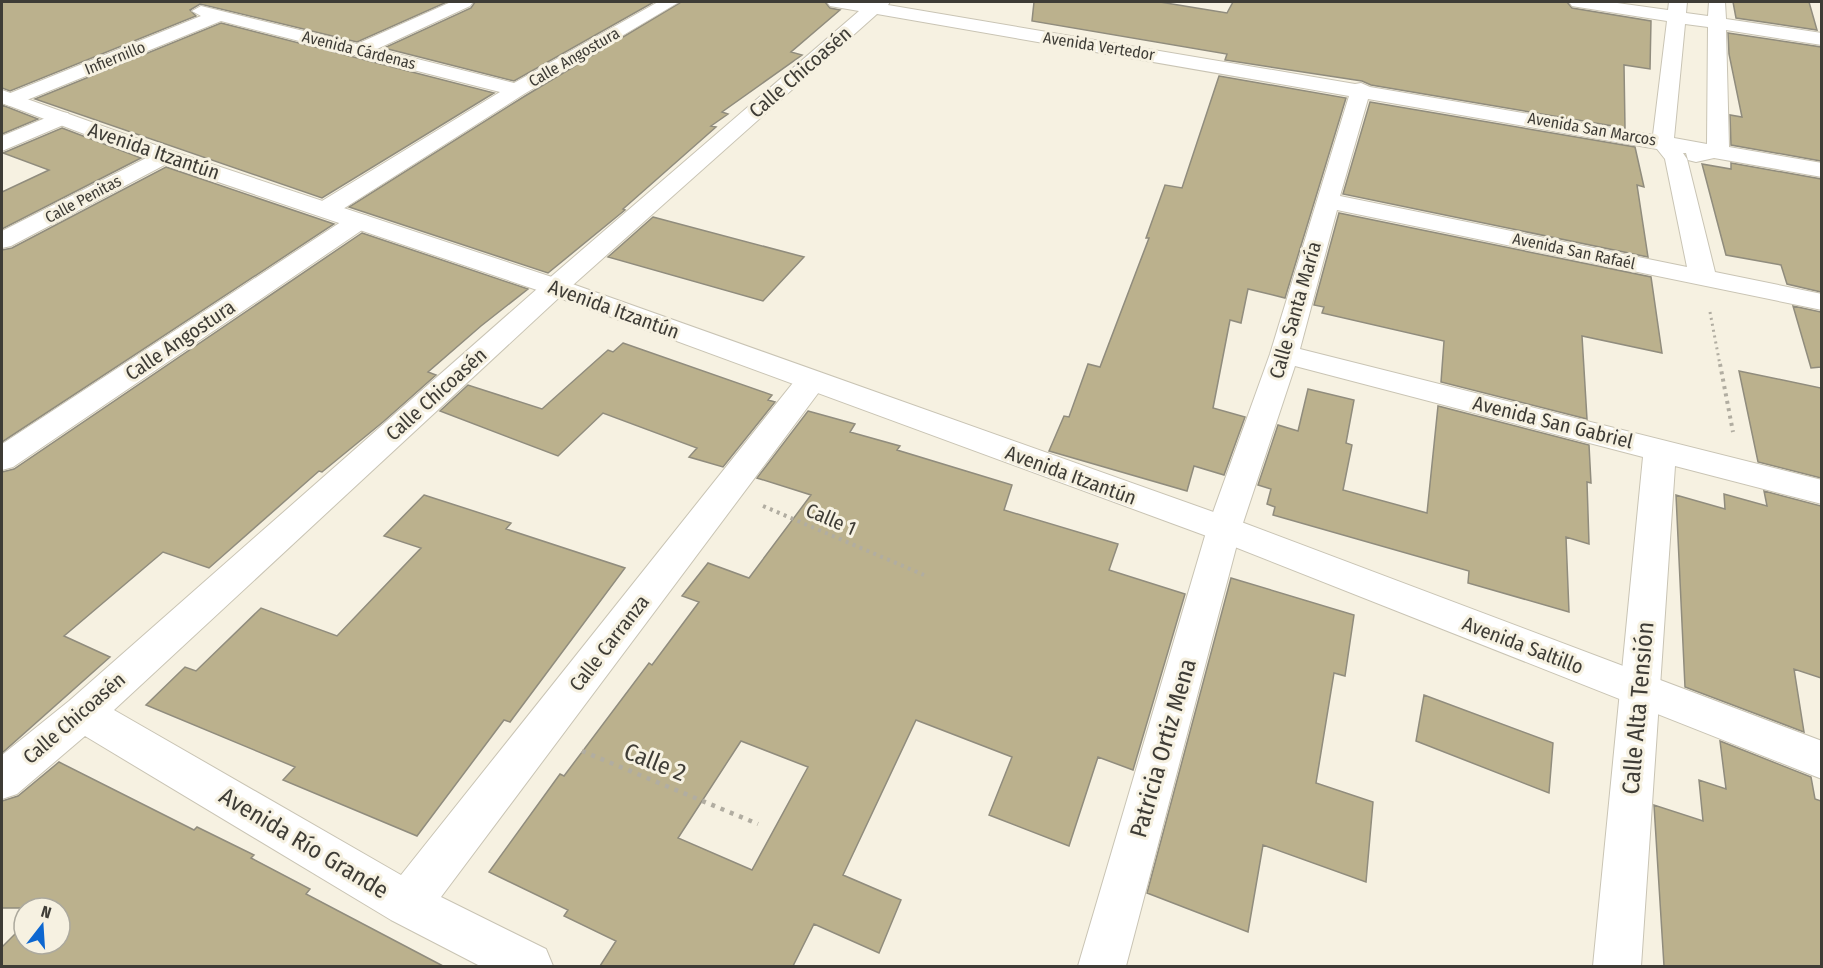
<svg xmlns="http://www.w3.org/2000/svg" width="1823" height="968" font-family="'Fira Sans Condensed',sans-serif">
  <rect width="100%" height="100%" fill="#f6f1e1"/>
  <path fill="#bbb18d" stroke="#908c7d" stroke-width="1.5" fill-rule="evenodd" d="M2,2H447L357,42L200,4L190,10L196,16L10,91L2,88Z
    M475,2H654L514,81L384,48L471,8Z
    M681,2H825L830,8L840,10L791,52L802,55L722,112L728,114L711,126L716,127L623,209L625,210L548,273L349,207L525,96Z
    M1034,2H1160L1227,13L1233,2H1567L1572,8L1651,21L1650,69L1624,65L1625,128L1371,85L1362,81L1225,60L1227,54L1032,21Z
    M1733,2H1809L1817,30L1736,18Z
    M221,23L494,93L322,198L35,99Z
    M1728,33L1821,47V161L1731,145L1730,115L1742,117L1729,54Z
    M1219,76L1346,98L1285,298L1248,289L1241,323L1230,320L1213,408L1245,417L1224,475L1194,466L1187,491L1049,451L1064,416L1069,417L1088,364L1100,367L1149,238H1146L1165,185L1182,188Z
    M1370,102L1635,147L1644,187L1637,185L1648,257L1343,194Z
    M2,105L38,119L2,134Z
    M62,128L141,158L2,229V192L49,170L3,153Z
    M1731,163L1821,179V292L1787,284L1781,265L1726,255L1702,164L1731,169Z
    M166,167L334,224L2,442V250L12,248Z
    M1339,213L1651,277L1662,353L1582,336L1587,419L1441,382L1444,341L1322,313L1324,307L1314,305Z
    M653,217L804,257L763,301L608,257Z
    M362,233L528,289L481,326L428,372L436,375L383,422L322,472L319,471L209,568L163,552L64,636L110,657L2,753V472L14,469Z
    M1793,306L1821,312V367L1811,368Z
    M623,343L772,395L768,400L775,402L723,467L689,457L697,448L603,413L558,456L440,411L468,385L542,409L608,350L613,352Z
    M1739,371L1821,388V478L1758,462Z
    M1308,389L1354,400L1346,443L1352,445L1343,490L1427,513L1438,406L1589,445L1591,483L1587,482L1589,544L1566,537L1569,612L1468,583L1469,571L1273,515L1275,507L1267,504L1271,489L1258,485L1278,425L1298,431Z
    M808,411L855,424L850,432L900,446L897,450L1012,485L1004,510L1118,544L1109,570L1185,594L1133,770L1098,757L1069,846L989,815L1012,757L916,720L843,875L901,900L879,953L814,924L793,966H600L616,941L564,916L568,910L489,872L560,774L564,776L649,663L652,665L699,602L682,596L708,563L749,578L811,495L757,478ZM741,741L808,767L752,870L678,838Z
    M1764,491L1821,506V678L1794,669L1804,732L1685,687L1676,495L1725,509L1724,494L1767,506Z
    M424,495L511,523L506,529L625,568L510,722L504,720L417,836L283,780L295,767L146,705L185,667L196,671L261,608L337,636L421,548L384,536Z
    M1231,578L1354,615L1345,676L1334,673L1316,783L1373,802L1366,882L1263,845L1248,932L1147,893Z
    M1424,695L1553,743L1549,793L1416,741Z
    M1720,741L1811,777L1815,799L1821,801V966H1664L1654,805L1703,821L1699,780L1726,789Z
    M59,762L194,830L197,827L254,855L251,858L310,889L306,894L443,966H2V947L24,925V944H60V908H2V801L18,796Z"/>
  <g fill="none" stroke-linecap="round" stroke-linejoin="round">
    <g stroke="#c9c4b4" stroke-width="2">
      <path id="minor" d="M451,2H473L470,6L377,49L514,83L658,2H679L524,94L335,214L326,216L317,214L314,209L317,204L500,92L221,21L17,104L10,106L2,103L3,96L201,16L192,11L201,6L357,44Z
        M827,2H890L888,5L1355,84L1361,83L1370,87L1653,135L1667,21L1578,7L1572,6L1569,2H1610L1668,10L1669,2H1687L1686,13L1708,16L1709,2H1725L1726,19L1822,33V45L1726,30L1729,147L1822,163V177L1714,158L1696,162L1688,160L1686,153H1683L1687,159L1715,272L1822,294V310L1337,210L1300,349L1822,480V504L1675,466L1641,966H1593L1643,457L1295,366L1241,529L1126,966H1078L1207,529L1270,354L1349,96L877,14L564,293L114,710L401,875L800,374L811,371L822,374L826,381L822,388L441,897L546,949L553,966H480L391,920L85,736L17,794L2,799V755L69,701L546,281L859,11L830,6ZM1685,24L1708,27L1707,144L1674,138ZM1368,99L1657,149L1665,159L1687,267L1340,196Z
        M60,112L68,113L71,118L68,123L2,151V136Z
        M164,149L172,151L175,156L172,161L11,246L2,248V231Z
        M359,214L368,216L371,221L368,226L13,467L2,470V444L350,216Z"/>
    </g>
    <g stroke="#c9c4b4" stroke-width="2">
      <path id="tertiary" d="M2,90L172,151L564,281L1236,520L1822,741V779L1212,538L546,293L156,161L2,103Z"/>
    </g>
    <path stroke="#b1ada1" stroke-width="3" stroke-dasharray="2 4" stroke-linecap="butt" d="M1710,312L1720,365"/>
    <path stroke="#b1ada1" stroke-width="4" stroke-dasharray="3 4.5" stroke-linecap="butt" d="M1720,364L1733,432
      M763,506L924,575"/>
    <path stroke="#b1ada1" stroke-width="4.5" stroke-dasharray="4 6" stroke-linecap="butt" d="M582,751L758,824"/>
    <use href="#minor" fill="#fff" fill-rule="evenodd"/>
    <use href="#tertiary" fill="#fff" fill-rule="evenodd"/>
  </g>
  <g text-anchor="middle" dominant-baseline="central" stroke-width="6" stroke-linejoin="round" paint-order="stroke">
    <g font-size="16" fill="#3e3c36" stroke="#f6f1e1">
      <text transform="translate(1099 46) rotate(9)">Avenida Vertedor</text>
      <text transform="translate(359 50) rotate(14)">Avenida Cárdenas</text>
      <text transform="translate(574 57) rotate(-30)">Calle Angostura</text>
      <text transform="translate(115 58) rotate(-22)">Infiernillo</text>
      <text transform="translate(1592 129) rotate(10)">Avenida San Marcos</text>
      <text transform="translate(83 199) rotate(-28)">Calle Penitas</text>
      <text transform="translate(1574 251) rotate(12)">Avenida San Rafaél</text>
    </g>
    <g font-size="20" fill="#3e3c36" stroke="#f6f1e1">
      <text transform="translate(800 72) rotate(-41)">Calle Chicoasén</text>
      <text transform="translate(154 151) rotate(19)">Avenida Itzantún</text>
      <text transform="translate(614 309) rotate(20)">Avenida Itzantún</text>
      <text transform="translate(1295 310) rotate(-74)">Calle Santa María</text>
      <text transform="translate(180 340) rotate(-34)">Calle Angostura</text>
      <text transform="translate(436 394) rotate(-42)">Calle Chicoasén</text>
      <text transform="translate(1553 422) rotate(14)">Avenida San Gabriel</text>
      <text transform="translate(1071 475) rotate(20)">Avenida Itzantún</text>
      <text transform="translate(831 519) rotate(23)">Calle 1</text>
      <text transform="translate(609 643) rotate(-52)">Calle Carranza</text>
      <text transform="translate(1523 645) rotate(21)">Avenida Saltillo</text>
      <text transform="translate(74 718) rotate(-41)">Calle Chicoasén</text>
    </g>
    <g font-size="24" fill="#3e3c36" stroke="#f6f1e1">
      <text transform="translate(1638 708) rotate(-85)">Calle Alta Tensión</text>
      <text transform="translate(1163 748) rotate(-74)">Patricia Ortiz Mena</text>
      <text transform="translate(655 762) rotate(22)">Calle 2</text>
      <text transform="translate(304 843) rotate(31)">Avenida Río Grande</text>
    </g>
  </g>
  <rect width="1823" height="968" fill="none" stroke="#3e3c36" stroke-width="6"/>
  <g transform="translate(42 926) rotate(17)"><circle r="28" fill="#f6f1e1" stroke="#aca99d" stroke-width="1.5"/>
  <path d="M0-4.5L10 22L0 15L-10 22Z" fill="#0d67d0"/>
  <text y="-9" font-size="16" font-weight="bold" text-anchor="middle" fill="#3e3c36">N</text>
  </g>
</svg>
